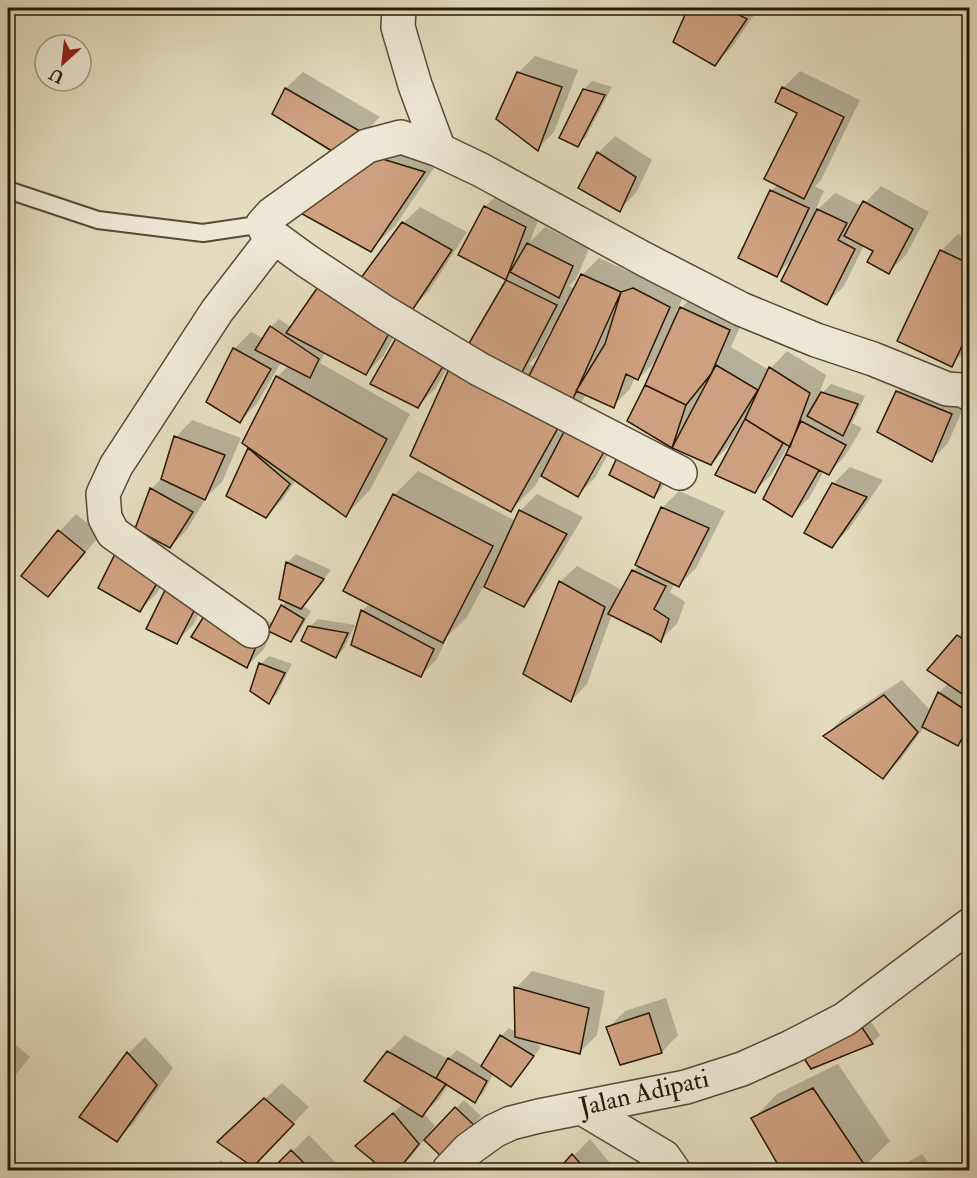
<svg xmlns="http://www.w3.org/2000/svg" width="977" height="1178" font-family="'IM FELL Double Pica',serif">
  <rect width="100%" height="100%" fill="#e4dcbf"/>
  <filter id="stains"><feTurbulence type="fractalNoise" baseFrequency=".00333" numOctaves="4"/><feColorMatrix values="0 0 0 0 .2 0 0 0 0 .09 0 0 0 0 .02 0 0 0 .5 -.17"/></filter>
  <radialGradient id="worn" r=".72"><stop offset=".6" stop-color="#630" stop-opacity="0"/><stop offset="1" stop-color="#630" stop-opacity=".3"/></radialGradient>
  <path fill="#0003" fill-rule="evenodd" d="M690,8H759L732,47L715,64L675,42Z
    M961,8H970V12Z
    M535,56L578,70L554,132L537,149L518,73Z
    M800,71L860,100L821,180L815,186L824,191L814,213L835,193L862,206L881,186L929,212L906,255L889,272L875,251L864,245L844,286L827,303L793,258L777,275L771,191L778,184L799,112L783,88Z
    M303,72L380,117L364,133L274,113L286,88Z
    M592,81L612,87L586,137L577,145L584,89Z
    M401,133L448,147L395,226L370,250L297,209Z
    M615,136L652,160L636,193L619,210L598,153Z
    M502,190L542,210L530,242L545,227L589,249L576,279L569,286L575,289L582,275L599,258L639,276L651,272L686,290L676,313L698,291L746,313L731,347L769,370L787,351L826,375L818,397L831,384L865,396L852,423L862,428L845,456L829,473L824,471L809,498L792,515V446L789,444L772,474L755,491L737,436L735,435L728,447L711,464L673,446L629,420L659,358L638,379L635,377L630,389L613,406L586,394L569,425L623,427L595,478L578,495L541,475L535,486L511,510L470,346L509,280L460,254L485,207ZM551,329L554,330L535,367L529,364L538,355ZM610,437L613,439L591,477H588Z
    M420,207L467,232L429,291L412,308L381,292L408,311L383,356L366,373L325,352L320,363L410,414L370,490L346,515L296,480L283,499L266,516L228,495L251,448L277,377L288,366L281,362L257,404L240,421L234,349L251,332L264,339L271,327L279,319L292,328L360,282L403,223Z
    M958,234L970,240V346L951,365L941,251Z
    M461,346L435,389L418,406L372,383Z
    M914,375L968,397L948,443L932,460L897,392Z
    M192,420L241,438L222,482L207,496L187,530L170,547L151,489L164,476L176,437Z
    M629,443L672,465L662,488L654,497Z
    M850,467L883,480L849,529L832,546L833,484Z
    M418,471L516,521L520,511L537,494L583,517L540,588L523,605L484,585L467,617L447,637L437,659L420,676L353,644L362,611L370,603L394,495Z
    M679,491L725,511L696,568L679,585L675,583L670,592L685,602L677,624L660,640L612,614L587,684L571,701L560,582L577,566L622,590L633,571L639,565L637,564L662,508Z
    M76,514L101,534L64,578L47,595L23,576L60,531Z
    M136,532L178,557L157,593L140,610Z
    M296,554L331,570L303,606L311,611L299,632L291,640L272,631L264,649L247,666L210,609L227,592L273,624L282,606L287,601L281,598L288,562Z
    M187,566L215,584L193,625L176,642Z
    M318,619L355,625L344,648L336,657L309,627Z
    M970,624V729L966,736L958,744L925,726L900,760L883,777L826,735L842,719L902,680L931,711L939,693L949,683L958,636Z
    M269,656L292,664L277,694L269,702L261,664Z
    M532,971L605,991L597,1035L580,1052L530,1040L541,1047L519,1076L511,1085L494,1073L483,1093L475,1101L449,1084L439,1099L424,1113L435,1126L427,1136L429,1138L464,1100L481,1116L443,1156L425,1139L409,1159L398,1170H386L357,1146L403,1104L388,1052L405,1035L448,1059L457,1050L483,1066L501,1036L509,1028L516,1032V988Z
    M666,998L678,1035L662,1052L608,1028L625,1011Z
    M867,1016L880,1035L872,1043L801,1052Z
    M145,1037L173,1068L134,1123L117,1140L81,1117L129,1053Z
    M8,1038L30,1057L8,1084Z
    M838,1064L890,1141L866,1165L851,1170H783L753,1119L777,1094Z
    M282,1083L309,1107L269,1148L236,1126Z
    M309,1135L343,1170H273Z
    M590,1139L615,1169L614,1170H560Z
    M922,1154L934,1170H895Z
    M646,1156L659,1170H631Z
    M221,1160L233,1170H210Z"/>
  <path fill="#cfa07f" stroke="#281908" stroke-width="1.5" d="M688,8H726L747,19L715,66L673,42Z
    M517,72L562,87L538,151L496,119Z
    M782,87L844,117L804,199L764,179L797,113L775,102Z
    M285,88L365,134L335,153L272,114Z
    M583,89L605,95L578,147L559,138Z
    M597,152L636,177L620,212L578,188Z
    M376,157L425,172L371,252L295,210Z
    M770,190L809,208L777,277L738,258Z
    M863,201L913,229L889,274L867,262L873,251L844,236Z
    M484,206L526,227L506,280L458,255Z
    M817,209L847,223L838,240L855,249L827,305L781,281Z
    M402,222L452,250L413,309L358,282Z
    M527,243L573,266L559,298L510,272Z
    M940,250L970,264V329L952,367L897,341Z
    M581,274L621,292L572,401L528,378Z
    M506,280L557,305L521,374L468,345Z
    M320,284L392,328L366,375L286,333Z
    M633,288L670,307L638,380L626,374L614,408L576,391L605,344L621,292Z
    M680,307L730,330L711,374L686,405L645,385Z
    M270,326L319,359L310,378L255,350Z
    M399,333L445,363L418,408L370,384Z
    M233,348L271,369L240,423L206,402Z
    M453,360L563,419L511,512L410,456Z
    M716,365L758,390L711,465L672,448Z
    M769,367L810,393L790,447L745,419Z
    M276,376L387,439L346,517L242,443Z
    M645,385L686,405L672,448L627,421Z
    M896,391L952,414L932,462L877,432Z
    M821,392L858,404L843,436L807,416Z
    M745,419L783,443L755,493L715,475Z
    M801,421L846,445L829,475L786,454Z
    M567,426L608,445L578,497L541,476Z
    M174,436L225,455L205,500L161,479Z
    M248,448L290,484L266,518L226,496Z
    M620,451L665,473L654,498L609,475Z
    M786,454L819,470L792,517L763,499Z
    M832,483L867,497L832,548L804,533Z
    M150,488L193,512L170,548L135,529Z
    M393,494L493,546L443,643L343,591Z
    M661,507L709,528L679,587L635,565Z
    M519,510L567,534L524,607L484,587Z
    M58,530L85,552L48,597L21,576Z
    M118,548L162,575L140,612L98,588Z
    M286,562L324,579L301,609L279,599Z
    M632,570L666,586L654,609L669,619L661,642L652,636L608,614Z
    M559,581L605,607L571,702L523,674Z
    M169,582L199,601L177,644L146,629Z
    M281,605L304,619L291,642L268,631Z
    M209,608L258,642L247,668L191,637Z
    M361,610L434,649L421,677L351,645Z
    M308,626L348,633L336,658L301,641Z
    M957,635L970,644V699L927,670Z
    M259,663L285,673L269,704L250,691Z
    M938,692L970,713V723L958,746L922,727Z
    M884,695L918,732L883,779L823,736Z
    M514,987L589,1008L580,1054L515,1037Z
    M649,1013L662,1053L620,1065L606,1027Z
    M859,1023L873,1044L811,1069L800,1052Z
    M500,1035L534,1056L511,1087L481,1066Z
    M387,1051L446,1084L422,1117L364,1081Z
    M127,1052L157,1085L117,1142L79,1117Z
    M448,1058L487,1081L475,1103L436,1078Z
    M813,1088L866,1167L856,1170H781L751,1118Z
    M264,1098L294,1124L253,1167L217,1142Z
    M455,1107L474,1125L443,1158L424,1140Z
    M393,1113L419,1144L398,1170H384L355,1146Z
    M291,1150L311,1170H271Z
    M572,1154L586,1170H558Z"/>
  <g fill="none" stroke-linecap="round" stroke-linejoin="round">
    <g stroke="#574a36" stroke-width="20">
      <path id="service" d="M8,190L98,220L203,233L263,224"/>
    </g>
    <g stroke="#574a36" stroke-width="36">
      <path id="minor" d="M399,8L398,27L415,85L439,150
        M680,473L479,369L384,312L307,261L274,237L265,229L263,224L272,214L367,146L401,137L439,150L481,170L644,259L741,309L816,340L873,359L947,389L962,390L970,394
        M252,631L113,533L105,518L103,494L116,466L217,311L274,237
        M582,1108L664,1157L673,1170
        M449,1170L469,1149L494,1131L511,1123L539,1116L686,1087L742,1069L791,1047L845,1019L970,925"/>
    </g>
    <use href="#service" stroke="#ede8d5" stroke-width="16"/>
    <use href="#minor" stroke="#ede8d5" stroke-width="33"/>
  </g>
  <g text-anchor="middle" dominant-baseline="central" stroke-width="4.5" stroke-linejoin="round" paint-order="stroke">
    <g font-size="26" fill="#281908" stroke="#ede8d5">
      <text transform="translate(644 1093) rotate(-13)">Jalan Adipati</text>
    </g>
  </g>
  <rect width="977" height="1178" fill="none" stroke="#e4dcbf" stroke-width="30"/>
  <rect x="9" y="9" width="959" height="1160" fill="none" stroke="#281908" stroke-width="3"/>
  <rect x="15" y="15" width="947" height="1148" fill="none" stroke="#281908" stroke-width="1.5"/>
  <g transform="translate(63 63) rotate(207)"><circle r="28" fill="#ede8d5" stroke="#9e9583" stroke-width="1.5"/>
  <path d="M0-4.5L10 22L0 15L-10 22Z" fill="#8f2418"/>
  <text y="-9" font-size="16" font-weight="bold" text-anchor="middle" fill="#281908">U</text>
  </g>
  <rect width="100%" height="100%" filter="url(#stains)"/>
  <rect width="100%" height="100%" fill="url(#worn)"/>
</svg>
